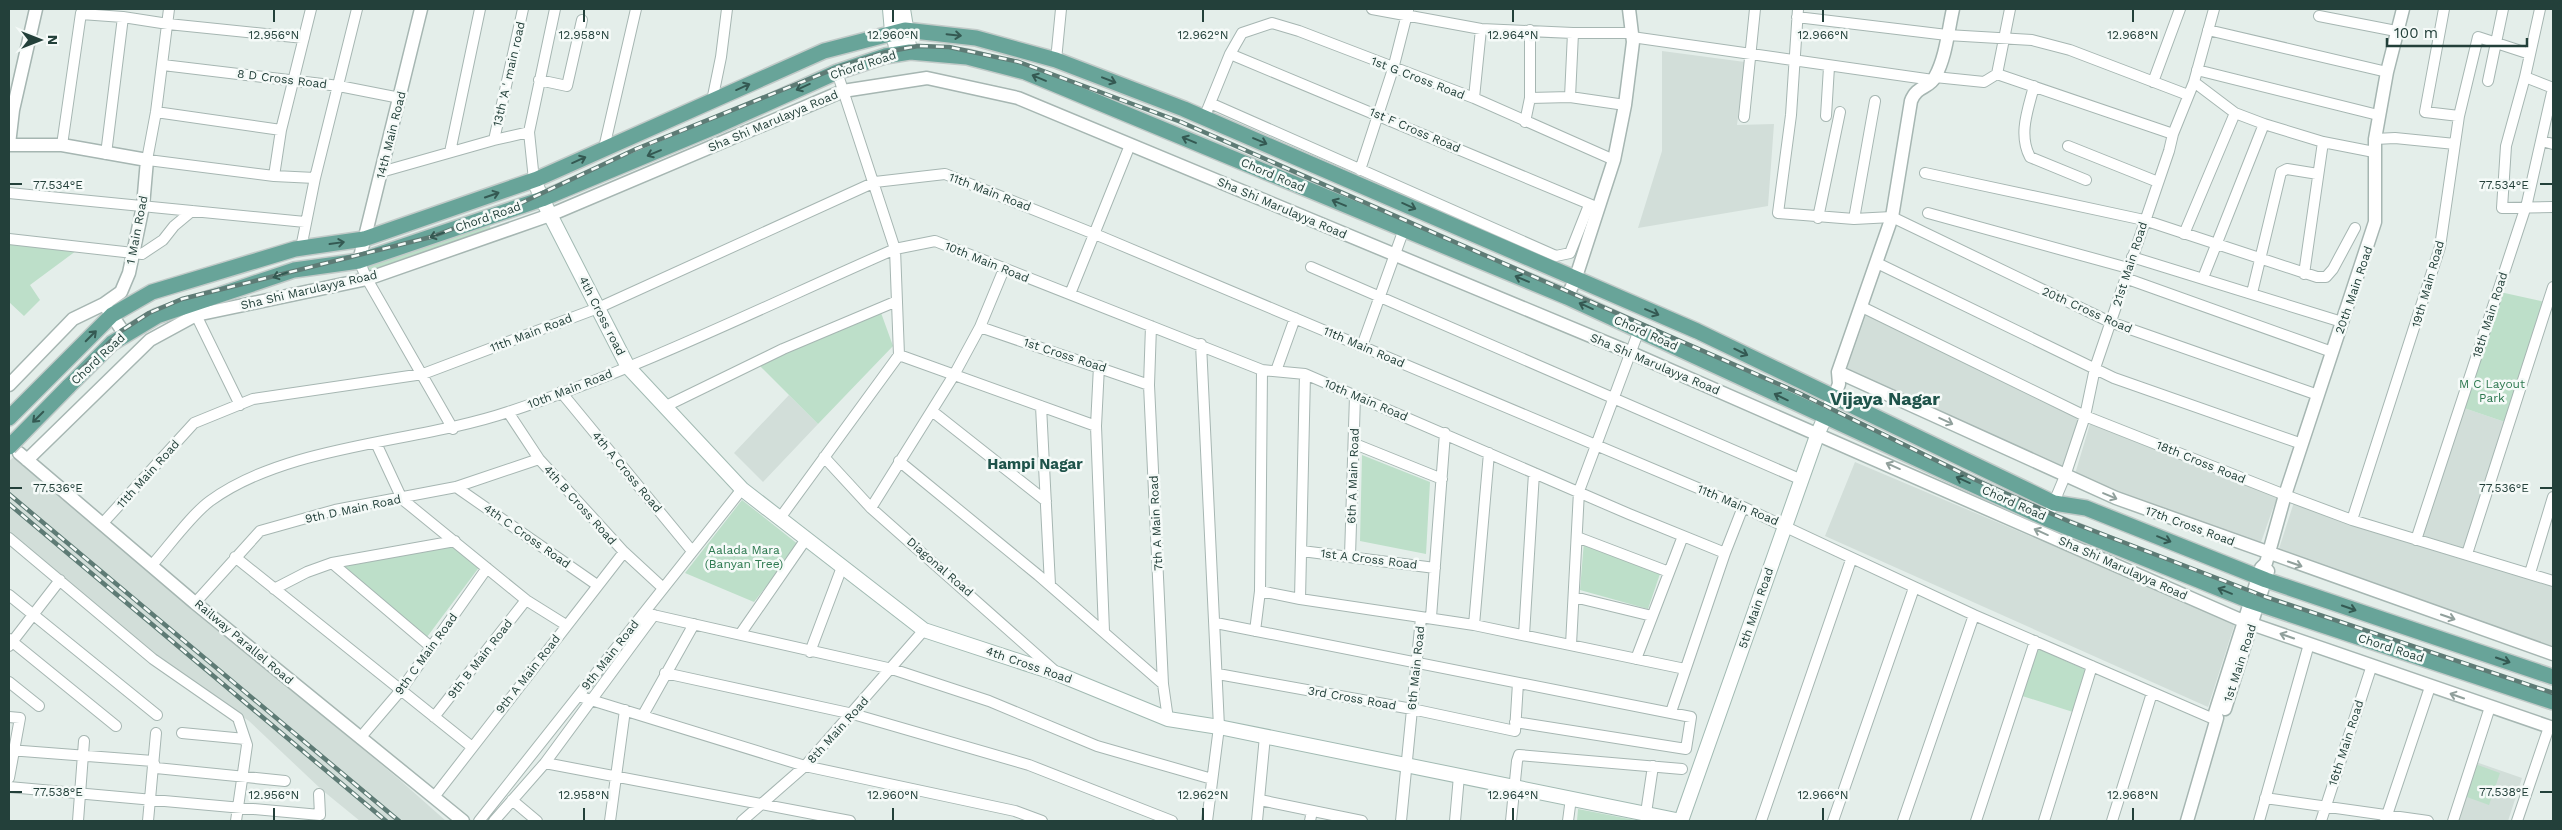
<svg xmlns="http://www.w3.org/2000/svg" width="2562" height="830" font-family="'Work Sans',sans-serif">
  <rect width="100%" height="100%" fill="#e4eeea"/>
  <path fill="#d2ded9" d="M1662,51L1745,62L1737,125L1774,124L1768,206L1638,228L1662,151Z
    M1866,315L2082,417L2064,468L1847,369Z
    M789,395L818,424L763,482L734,453Z
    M2461,407L2505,422L2463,550L2419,535Z
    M2090,424L2277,497L2260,545L2121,495L2075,474Z
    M14,457L401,781L446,821H360L322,790L249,721L156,657L9,533V461Z
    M1855,462L2235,623L2208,707L1825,536Z
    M2294,502L2553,587V646L2277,555Z
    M2473,761L2522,778L2508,821H2454Z"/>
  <path fill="#bddfc9" d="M488,220L492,233L368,275L364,263Z
    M9,243L80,248L30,285L40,300L24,316L9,302Z
    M2500,292L2545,302L2505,422L2461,407Z
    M880,310L893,346L818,424L759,365Z
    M1362,455L1430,482L1426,554L1360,541Z
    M742,500L799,545L754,602L685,573Z
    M1584,541L1661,571L1648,609L1580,590Z
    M457,544L480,566L427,637L338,564Z
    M2035,647L2086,670L2073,712L2019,695Z
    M2475,764L2500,773L2489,805L2464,796Z
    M1578,809L1640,821H1577Z"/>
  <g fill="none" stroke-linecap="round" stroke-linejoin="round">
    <g stroke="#a6b6b2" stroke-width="12">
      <path id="minor" d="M1372,9L1481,29L1573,33H1631
        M1798,9L1791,115L1778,213L1854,219L1892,217L2110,322L2318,395
        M2444,9L2425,112L2459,116
        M2540,9L2525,77L2553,88
        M81,14L123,17L168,24L304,38
        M2319,16L2396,31
        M1797,17L1947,35L2032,40L2070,50L2188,95
        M2208,30L2387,72
        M1632,37L1933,80
        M1230,54L1594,206
        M1056,60L1061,9
        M163,65L339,86L400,98
        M2197,70L2378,115
        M1997,74L2173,134
        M1935,77L1984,82L1997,74L2010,9
        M2525,77L2506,146L2502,208L2553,207
        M539,80L567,86L582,20
        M2488,81L2503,9
        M2153,82L2180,9
        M2194,82L2235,113L2264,124L2323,142L2374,152
        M2034,86C2028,110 2018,134 2030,157L2086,180
        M1570,97L1625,105
        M1474,98L1481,29
        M1530,98V30
        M712,101L721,57L727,9
        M1210,103L1556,256L1570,253L1589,205
        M156,112L281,130L274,176
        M1826,116L1829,67
        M1744,117L1755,9
        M1204,118L1230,54L1242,33L1272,23L1299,31L1474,98L1614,160
        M1525,122L1530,98L1570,97L1573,33
        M281,130L311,9
        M2375,139L2395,138L2455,144
        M494,140L523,9
        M2542,141L2553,144
        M62,145L81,13
        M2068,146L2158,182
        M604,148L636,9
        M450,152L480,9
        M106,154L123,17
        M147,160L156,112L169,9
        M148,160L274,176L315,178
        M1360,170L1393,69L1408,10
        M381,172L494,140L529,132
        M1925,173L2144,220L2317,277H2326L2333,269L2355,228
        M534,180L529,132L555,9
        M9,193L305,222
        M1928,213L2128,268
        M1818,218L1840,112
        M1854,219L1875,101
        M2184,234L2235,113
        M9,239L142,254L163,240L174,226L192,211
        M301,248L315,178L357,9
        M2132,257L2342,322
        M359,261L367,279L453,429
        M1877,263L2114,378L2302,444
        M1311,267L1802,480
        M2304,274L2323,142
        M2125,278L2332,352
        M2203,278L2264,124
        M2252,293L2281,172L2287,169L2318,174
        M1070,294L1130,145
        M1862,307L2085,416L2285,495L2352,520L2553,581
        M196,315L240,405
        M1151,326L1149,385L1163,684L1168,719
        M980,327L1149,385
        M1201,344L1219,727L1207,821
        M1362,346L1404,229
        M899,355L1096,426
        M1099,366L1096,426L1104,631
        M1276,371L1295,318
        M561,392L692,551
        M1041,406L1050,585
        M664,407L783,349L897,301
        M932,411L1046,501
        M508,412L539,459L624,552L663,588
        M376,443L402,499L526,600L566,625
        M1355,444L1442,479
        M824,457L871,508L1056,672
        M899,461L1038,575L1163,684
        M456,487L597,585
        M871,508L954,375L980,327L1004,269
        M780,518L899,355L895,249L837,72
        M2047,519L2065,476L2085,416L2095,368L2169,151L2173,134L2194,82L2214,9
        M2352,520L2440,247L2459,116L2478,37L2530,54
        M102,524L194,423L253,399L423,374L598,308L875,182L945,174L1102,237L1743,507L1974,615L2216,720
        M1577,537L1669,572
        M9,538L153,659L238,718L247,745L236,821
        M2416,540L2527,203L2553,88
        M1302,551L1435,568
        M2467,554L2553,287
        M1350,556L1355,396
        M235,557L472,747
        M332,563L431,647
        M152,565C169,546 191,515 210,501C288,444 416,443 508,412C641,368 767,305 895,249L935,241L1262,370L1305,374L1629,514L1725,553
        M2530,573L2553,497
        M274,589L307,572L332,563L455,541
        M1260,591L1300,599L1474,625L1685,669
        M9,595L157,715
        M1574,597L1652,616
        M1300,599L1305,374
        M195,603L260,531L335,510L456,487L539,459
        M644,613L892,669L989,701L1097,746L1212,779
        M1431,617L1445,433
        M1216,623L1691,717L1686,749L1515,722
        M1474,625L1489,453
        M1255,631L1260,591L1262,370
        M741,633L806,539
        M1524,635L1534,473
        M9,639L116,726
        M1571,645L1579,491L1639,330
        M9,646L60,580
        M810,652L842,567
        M1636,659L1683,536
        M665,673L853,714L1029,765L1172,821
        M1218,674L1412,709L1515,731L1518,683
        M9,682L39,706
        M578,696L805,766L1015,811L1042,821
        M1671,712L1725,553L1743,507
        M643,715L694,624
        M9,717L20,718L9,778
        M434,717L526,600
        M182,733L245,739
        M360,738L401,690L487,568
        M9,750L153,761
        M153,761L156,768L285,781
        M545,763L850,821
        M9,787L320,815L319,794
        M434,797L624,552
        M2265,798L2428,821
        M512,800L537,821
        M1260,800L1362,821
        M1646,813L1653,766
        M78,821L84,741
        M148,821L156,733
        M479,821L742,489
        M494,821L545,763L654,615
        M610,821L625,710
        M742,821L805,766L924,630
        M1257,821L1265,736
        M1310,821L1312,811
        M1401,821L1421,618
        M1455,821L1459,776
        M1511,821L1517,761L1519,755L1682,769
        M1568,821L1571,798
        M1761,821L1851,560
        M1833,821L1914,588
        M1903,821L1974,615
        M1976,821L2035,641
        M2044,821L2092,666
        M2112,821L2152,693
        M2259,821L2309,644
        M2321,821L2372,665
        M2385,821L2430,687
        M2453,821L2490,707
        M2517,821L2549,727"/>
    </g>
    <g stroke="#a6b6b2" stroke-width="15">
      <path id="tertiary" d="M9,144L13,110L36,9
        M9,145H62L147,160L143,206L129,273L121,292L104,304L124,333
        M359,261L421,9
        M1567,297L1575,280L1614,160L1625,105L1633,42L1629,9
        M1838,372L2116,498L2553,654
        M9,385L73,319L104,304
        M1834,397L1839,384L1838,372L1892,217L1911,101C1917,85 1929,89 1935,77C1946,57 1948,31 1953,9
        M19,453L195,603L463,821
        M27,460L150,340L196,315L367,279L550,215L843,91L927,78L1018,98L1629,352L2243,621L2553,728
        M2225,709L2268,571
        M2187,821L2217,718L2215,713L2261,568L2266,563L2285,495L2375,222V139L2387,72L2403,9"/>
    </g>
    <g stroke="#a2bab3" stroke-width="16">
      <path id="secondary" d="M890,9L892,32L898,53
        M903,9L910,52
        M534,180L542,199L628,367L742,489L924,630L1058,674L1168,719L1219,727L1681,821
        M1681,821L1818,433L1834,397"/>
    </g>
    <g stroke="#c1cac8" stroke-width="18">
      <path id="primary" d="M68,387L112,343L157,316L294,270L359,261L542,199L719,125L837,72L885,56L910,52L967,57L1025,72L1567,297L2047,519L2250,601L2553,702
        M9,418L112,315L152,292L295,249L364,239L537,179L824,51L905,30L976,38L1056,60L1184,109L1697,331L2054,503L2086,508L2266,580L2553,677"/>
    </g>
    <use href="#minor" stroke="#fff" stroke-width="10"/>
    <use href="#tertiary" stroke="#fff" stroke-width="12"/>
    <use href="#secondary" stroke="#fff" stroke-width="14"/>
    <use href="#primary" stroke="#68a499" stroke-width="15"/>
    <g stroke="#5e7b75" stroke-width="4.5">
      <path id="rail" d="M9,440L121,331L149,313L182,299L431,237L519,204L636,149L839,67L886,52L918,46L949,47L1019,62L1181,122L1799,393L1978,481L2068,521L2266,597L2553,693
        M9,494L399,821
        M9,504L386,821"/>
    </g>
    <use href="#rail" stroke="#f5faf8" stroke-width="2.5" stroke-dasharray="8" stroke-linecap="butt"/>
    <g stroke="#c1cac8" stroke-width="18" stroke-linecap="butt">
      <path id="primary-bridge" d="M9,447L68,387"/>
    </g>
    <use href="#primary-bridge" stroke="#68a499" stroke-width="15"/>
  </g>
  <defs><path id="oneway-shaft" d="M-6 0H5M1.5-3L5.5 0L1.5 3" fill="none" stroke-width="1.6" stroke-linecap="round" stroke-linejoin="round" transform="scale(1.25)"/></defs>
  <g stroke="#345952">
    <use href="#oneway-shaft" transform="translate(954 35) rotate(6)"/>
    <use href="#oneway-shaft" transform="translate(1039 78) rotate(-157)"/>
    <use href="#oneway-shaft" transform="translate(1109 80) rotate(21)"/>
    <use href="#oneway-shaft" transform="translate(743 87) rotate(-24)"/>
    <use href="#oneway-shaft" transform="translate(803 87) rotate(156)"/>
    <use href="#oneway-shaft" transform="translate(1189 140) rotate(-157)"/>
    <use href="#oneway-shaft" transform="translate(1260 141) rotate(23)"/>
    <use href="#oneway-shaft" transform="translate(654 153) rotate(157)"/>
    <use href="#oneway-shaft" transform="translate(579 160) rotate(-24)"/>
    <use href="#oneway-shaft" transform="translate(492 195) rotate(-19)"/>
    <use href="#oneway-shaft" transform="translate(1339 203) rotate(-157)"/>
    <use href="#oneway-shaft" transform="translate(1409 206) rotate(24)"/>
    <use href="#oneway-shaft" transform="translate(437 235) rotate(161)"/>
    <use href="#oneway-shaft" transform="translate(337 243) rotate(-8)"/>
    <use href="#oneway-shaft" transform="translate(280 275) rotate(161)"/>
    <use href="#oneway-shaft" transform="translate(1522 279) rotate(-157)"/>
    <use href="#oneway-shaft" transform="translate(1586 306) rotate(-156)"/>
    <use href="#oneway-shaft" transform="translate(1652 312) rotate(23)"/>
    <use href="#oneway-shaft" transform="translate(91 336) rotate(-45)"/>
    <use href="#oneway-shaft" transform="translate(1741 352) rotate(26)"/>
    <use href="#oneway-shaft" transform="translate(1781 397) rotate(-154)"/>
    <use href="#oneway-shaft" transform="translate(38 417) rotate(135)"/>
    <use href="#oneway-shaft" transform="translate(1963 480) rotate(-156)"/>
    <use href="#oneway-shaft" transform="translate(2164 539) rotate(22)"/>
    <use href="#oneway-shaft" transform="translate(2225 591) rotate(-158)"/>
    <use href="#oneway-shaft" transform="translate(2349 608) rotate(19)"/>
    <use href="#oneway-shaft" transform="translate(2503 660) rotate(19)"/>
  </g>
  <g stroke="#91a09c">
    <use href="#oneway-shaft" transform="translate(1946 421) rotate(25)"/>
    <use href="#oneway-shaft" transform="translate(1893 466) rotate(-156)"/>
    <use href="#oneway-shaft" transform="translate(2110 496) rotate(23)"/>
    <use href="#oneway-shaft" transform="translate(2041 532) rotate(-156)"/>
    <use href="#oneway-shaft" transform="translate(2295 564) rotate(19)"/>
    <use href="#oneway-shaft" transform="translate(2448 617) rotate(19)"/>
    <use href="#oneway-shaft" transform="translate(2287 636) rotate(-161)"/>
    <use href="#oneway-shaft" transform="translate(2457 696) rotate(-161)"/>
  </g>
  <path fill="none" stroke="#23403a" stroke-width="2" d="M274,10V22M584,10V22M893,10V22M1203,10V22M1513,10V22M1823,10V22M2133,10V22M10,184H22M2540,184H2552M10,488H22M2540,488H2552M10,792H22M2540,792H2552M274,808V820M584,808V820M893,808V820M1203,808V820M1513,808V820M1823,808V820M2133,808V820"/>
  <g text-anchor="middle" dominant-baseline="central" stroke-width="5" stroke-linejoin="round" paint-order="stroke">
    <g font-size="12" fill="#23403a" stroke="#f5faf8">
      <text transform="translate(863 65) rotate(-18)">Chord Road</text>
      <text transform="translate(509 74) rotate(-77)">13th 'A ' main road</text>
      <text transform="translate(1418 78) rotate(21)">1st G Cross Road</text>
      <text transform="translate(282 79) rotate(7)">8 D Cross Road</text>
      <text transform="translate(773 121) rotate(-23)">Sha Shi Marulayya Road</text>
      <text transform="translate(1415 130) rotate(23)">1st F Cross Road</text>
      <text transform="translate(391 135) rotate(-76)">14th Main Road</text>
      <text transform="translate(1273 175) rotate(23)">Chord Road</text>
      <text transform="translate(990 192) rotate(21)">11th Main Road</text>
      <text transform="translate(1282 208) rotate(23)">Sha Shi Marulayya Road</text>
      <text transform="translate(488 217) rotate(-19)">Chord Road</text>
      <text transform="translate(137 230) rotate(-79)">1 Main Road</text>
      <text transform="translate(987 262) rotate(22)">10th Main Road</text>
      <text transform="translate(2130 264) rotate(-72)">21st Main Road</text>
      <text transform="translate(2428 284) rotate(-74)">19th Main Road</text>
      <text transform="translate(309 290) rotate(-13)">Sha Shi Marulayya Road</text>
      <text transform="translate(2354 290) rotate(-71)">20th Main Road</text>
      <text transform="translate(2087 310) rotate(24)">20th Cross Road</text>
      <text transform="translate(2490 315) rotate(-72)">18th Main Road</text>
      <text transform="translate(602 316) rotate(63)">4th Cross road</text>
      <text transform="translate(531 333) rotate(-21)">11th Main Road</text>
      <text transform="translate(1646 333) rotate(24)">Chord Road</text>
      <text transform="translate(1364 347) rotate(23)">11th Main Road</text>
      <text transform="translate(1065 355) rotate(18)">1st Cross Road</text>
      <text transform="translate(98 359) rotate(-43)">Chord Road</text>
      <text transform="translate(1655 364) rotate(23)">Sha Shi Marulayya Road</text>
      <text transform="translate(570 389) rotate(-21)">10th Main Road</text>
      <text transform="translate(1366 400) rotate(23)">10th Main Road</text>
      <text transform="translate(2201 462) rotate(22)">18th Cross Road</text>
      <text transform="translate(627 472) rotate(50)">4th A Cross Road</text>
      <text transform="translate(148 474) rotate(-48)">11th Main Road</text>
      <text transform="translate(1353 476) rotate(-88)">6th A Main Road</text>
      <text transform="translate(2014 503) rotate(24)">Chord Road</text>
      <text transform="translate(580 505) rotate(48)">4th B Cross Road</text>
      <text transform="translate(1738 505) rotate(23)">11th Main Road</text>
      <text transform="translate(353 509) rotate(-12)">9th D Main Road</text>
      <text transform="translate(1156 523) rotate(-93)">7th A Main Road</text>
      <text transform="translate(2190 526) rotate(20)">17th Cross Road</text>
      <text transform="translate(527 536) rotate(35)">4th C Cross Road</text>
      <text transform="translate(1369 559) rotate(7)">1st A Cross Road</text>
      <text transform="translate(940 567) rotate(41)">Diagonal Road</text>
      <text transform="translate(2123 568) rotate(24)">Sha Shi Marulayya Road</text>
      <text transform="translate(1756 608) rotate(-71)">5th Main Road</text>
      <text transform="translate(244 642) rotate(40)">Railway Parallel Road</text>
      <text transform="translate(2391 648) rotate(18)">Chord Road</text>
      <text transform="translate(426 654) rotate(-54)">9th C Main Road</text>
      <text transform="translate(610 655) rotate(-52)">9th Main Road</text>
      <text transform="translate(480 659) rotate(-52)">9th B Main Road</text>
      <text transform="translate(2240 663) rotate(-72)">1st Main Road</text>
      <text transform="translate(1029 665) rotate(19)">4th Cross Road</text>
      <text transform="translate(1416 668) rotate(-84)">6th Main Road</text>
      <text transform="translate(528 674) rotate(-52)">9th A Main Road</text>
      <text transform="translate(1352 698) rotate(10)">3rd Cross Road</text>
      <text transform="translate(838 730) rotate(-48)">8th Main Road</text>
      <text transform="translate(2346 743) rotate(-72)">16th Main Road</text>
    </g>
    <g font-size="12" fill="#2c784f" stroke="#f5faf8">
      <text x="2492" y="384">M C Layout<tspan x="2492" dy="14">Park</tspan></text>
      <text x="744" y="550">Aalada Mara<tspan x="744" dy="14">(Banyan Tree)</tspan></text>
    </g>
    <g font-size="15" font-weight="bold" fill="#1e534a" stroke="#f5faf8">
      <text x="1035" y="464">Hampi Nagar</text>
    </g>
    <g font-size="18" font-weight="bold" fill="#1e534a" stroke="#f5faf8">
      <text x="1885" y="398">Vijaya Nagar</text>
    </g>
  </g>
  <g font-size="12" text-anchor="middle" fill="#23403a" stroke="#f5faf8" stroke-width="5" stroke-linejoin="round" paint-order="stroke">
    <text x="274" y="39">12.956°N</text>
    <text x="584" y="39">12.958°N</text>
    <text x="893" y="39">12.960°N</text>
    <text x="1203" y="39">12.962°N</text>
    <text x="1513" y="39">12.964°N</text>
    <text x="1823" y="39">12.966°N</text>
    <text x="2133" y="39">12.968°N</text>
    <text x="2504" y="189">77.534°E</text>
    <text x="58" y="189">77.534°E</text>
    <text x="2504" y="492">77.536°E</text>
    <text x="58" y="492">77.536°E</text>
    <text x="2504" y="796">77.538°E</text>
    <text x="58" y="796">77.538°E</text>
    <text x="274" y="799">12.956°N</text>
    <text x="584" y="799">12.958°N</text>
    <text x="893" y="799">12.960°N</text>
    <text x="1203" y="799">12.962°N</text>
    <text x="1513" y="799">12.964°N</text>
    <text x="1823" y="799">12.966°N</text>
    <text x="2133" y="799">12.968°N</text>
  </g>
  <rect width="2562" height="830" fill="none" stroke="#23403a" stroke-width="20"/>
  <g transform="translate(40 40) rotate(90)" stroke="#f5faf8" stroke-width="4" paint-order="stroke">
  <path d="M0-4L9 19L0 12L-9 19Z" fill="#23403a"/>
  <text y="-8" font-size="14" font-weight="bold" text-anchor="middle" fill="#23403a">N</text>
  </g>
  <path d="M2387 38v8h140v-8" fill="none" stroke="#23403a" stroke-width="2.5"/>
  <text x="2394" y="38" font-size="15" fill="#23403a" stroke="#f5faf8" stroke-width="4" paint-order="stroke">100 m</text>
</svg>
